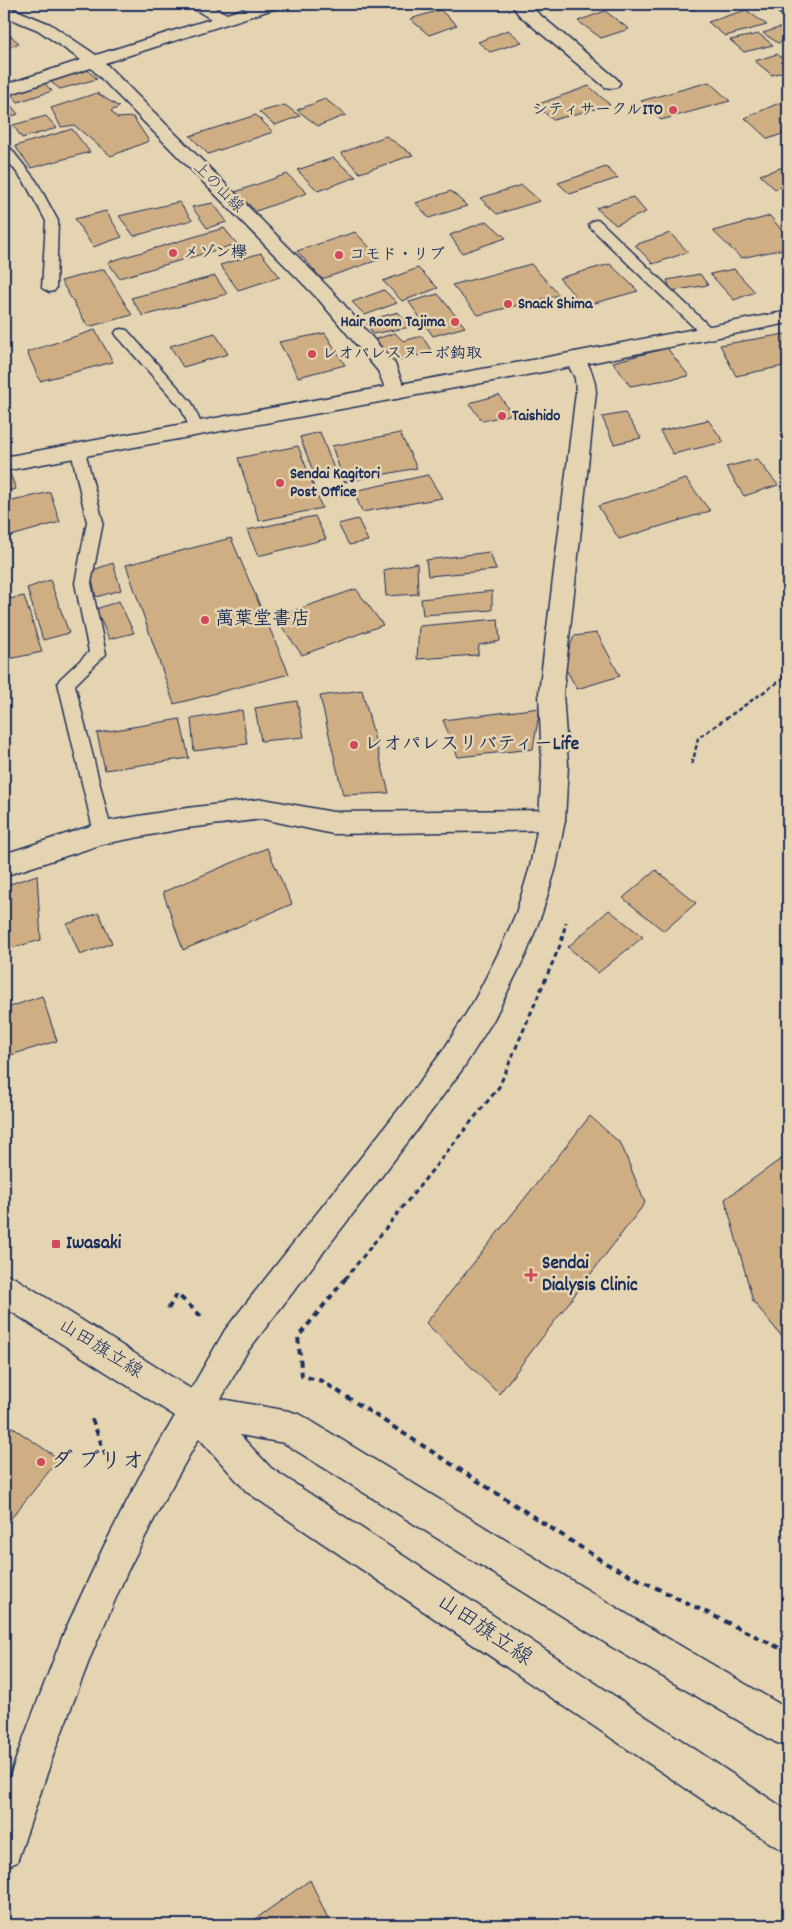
<svg xmlns="http://www.w3.org/2000/svg" width="792" height="1929" font-family="Dekko,'Klee One',sans-serif">
  <rect width="100%" height="100%" fill="#e5d4b1"/>
  <filter id="ink" filterUnits="userSpaceOnUse"><feTurbulence type="fractalNoise" baseFrequency=".02" numOctaves="2"/><feDisplacementMap in="SourceGraphic" scale="10" xChannelSelector="R" yChannelSelector="G"/><feConvolveMatrix kernelMatrix="1 2 1 2 8 2 1 2 1" color-interpolation-filters="sRGB"/></filter>
  <g filter="url(#ink)">
    <path fill="#d0ae83" stroke="#1b2f5e" d="M683,4H712L693,10Z
      M440,10L457,25L429,35L410,19Z
      M746,10L767,25L725,36L708,22Z
      M605,11L629,29L601,38L578,21Z
      M782,27L788,33V40L778,43L763,33Z
      M4,30L19,43L4,50Z
      M508,30L522,42L490,52L478,42Z
      M759,34L773,45L744,52L730,40Z
      M777,54L788,63V70L772,75L755,61Z
      M85,68L97,79L60,89L48,80Z
      M42,81L52,91L18,102L10,93Z
      M709,82L730,101L661,120L641,101Z
      M589,86L610,105L553,120L536,105Z
      M97,93L119,107L111,111L117,118L133,117L149,141L111,156L74,125L61,127L51,108Z
      M4,97L18,114L4,119Z
      M325,99L346,115L318,126L297,110Z
      M788,99V132L768,139L745,118Z
      M285,105L300,116L275,125L259,112Z
      M256,115L273,132L208,154L190,136Z
      M46,116L57,128L22,138L13,125Z
      M72,129L90,152L31,168L15,146Z
      M386,136L413,155L360,173L341,153Z
      M333,158L356,177L318,191L297,170Z
      M606,167L618,178L570,194L558,183Z
      M783,167L788,172V184L775,189L760,175Z
      M287,174L307,193L256,211L235,192Z
      M522,185L540,201L497,214L480,198Z
      M451,191L467,206L429,218L416,203Z
      M633,197L646,212L616,225L596,208Z
      M179,202L192,220L134,236L119,216Z
      M213,203L227,222L207,228L192,207Z
      M106,211L122,237L93,247L75,219Z
      M770,216L788,238V248L741,258L713,231Z
      M487,221L506,238L462,253L450,235Z
      M224,228L237,244L119,278L108,262Z
      M355,232L381,259L322,279L297,251Z
      M670,233L688,252L653,264L635,245Z
      M261,253L280,277L238,290L220,265Z
      M531,264L559,295L478,315L452,285Z
      M610,264L638,291L584,306L559,278Z
      M418,268L438,288L402,301L383,281Z
      M104,269L132,315L88,327L61,281Z
      M734,269L755,292L734,300L710,274Z
      M700,274L708,285L671,291L667,280Z
      M215,276L227,294L143,316L131,298Z
      M384,290L397,303L365,315L352,302Z
      M438,294L465,327L433,336L409,302Z
      M398,312L410,327L373,334L366,321Z
      M95,330L113,362L40,381L27,352Z
      M215,333L228,354L183,367L170,346Z
      M325,333L345,365L298,377L279,342Z
      M395,333L403,341L422,336L432,352L391,362L376,339Z
      M785,334L788,338V365L736,376L720,345Z
      M667,348L689,376L630,386L613,362Z
      M499,395L512,414L482,421L469,403Z
      M625,413L641,438L614,444L602,417Z
      M708,420L724,442L673,454L660,431Z
      M320,432L334,469L314,474L300,437Z
      M400,433L417,468L344,482L332,446Z
      M298,446L322,508L259,521L238,458Z
      M757,459L778,485L744,496L726,467Z
      M9,471L16,489L4,492V472Z
      M428,475L442,498L362,512L354,491Z
      M686,479L710,511L619,539L598,506Z
      M50,492L60,522L4,538V503Z
      M315,516L326,539L258,556L247,530Z
      M358,519L368,541L349,545L338,524Z
      M231,538L289,674L174,704L126,565Z
      M490,552L496,570L428,576L426,560Z
      M113,563L121,590L96,597L90,571Z
      M417,563L418,594L386,596L384,570Z
      M50,580L69,633L43,640L27,588Z
      M356,589L383,625L302,655L275,617Z
      M492,591V610L423,615L421,599Z
      M24,596L42,652L9,659L4,636V600Z
      M119,601L134,633L109,639L96,609Z
      M498,619L500,641L479,645L478,655L417,659L419,626Z
      M597,633L620,676L577,689L563,664L574,636Z
      M362,690L389,793L343,795L320,696Z
      M297,701L304,737L261,741L255,708Z
      M540,708L533,749L458,757L443,720Z
      M242,710L247,744L194,751L191,719Z
      M180,719L189,758L105,770L97,733Z
      M267,848L292,904L183,950L163,892Z
      M656,870L696,903L664,931L623,898Z
      M37,875L41,940L4,950V886Z
      M609,910L643,937L598,973L568,947Z
      M99,913L112,943L80,955L67,924Z
      M42,996L57,1041L4,1057V1009Z
      M590,1116L621,1144L645,1203L499,1394L426,1323Z
      M788,1154V1344L753,1301L725,1199Z
      M6,1423L59,1459L4,1527V1427Z
      M310,1880L331,1925H247Z"/>
    <g fill="none" stroke-linecap="round" stroke-linejoin="round">
      <g stroke="#1b2f5e" stroke-width="3">
        <path id="lane" d="M4,144L8,145L37,182L58,221L56,288L54,291L49,292L42,288L46,221L25,183L4,156Z
          M595,220L600,221L712,329L714,332L712,335H702L590,227L589,224Z
          M122,329L127,330L192,403L203,428L201,431H191L181,408L117,336L115,333L117,330Z
          M78,446L83,448L85,451L103,522L91,583L106,654L75,685L112,833L109,838L103,840L97,838L94,833L58,683L60,679L89,652L75,583L87,522L71,451L73,448Z"/>
      </g>
      <g stroke="#1b2f5e" stroke-width="3">
        <path id="street" d="M189,4H208L227,14L258,4H282L280,7L105,63L334,293L395,364L406,392L403,397L396,399L389,397L378,371L320,301L91,68L4,96V85L81,60L38,30L4,16V5L50,24L96,55L211,19L191,7Z
          M511,4H527L617,79L620,83L617,87L611,88L605,87L519,15Z
          M770,4H788V17L782,15Z
          M575,352L582,354C590,367 595,377 596,392L563,693L568,765L564,772L555,775L546,772L542,765L539,693L576,392L575,378L565,359L568,354Z
          M263,799L333,812L552,810L561,813L565,820L561,827L552,830L333,834L263,819L187,828L103,844L4,876V854L103,822L187,808Z"/>
      </g>
      <g stroke="#1b2f5e" stroke-width="3">
        <path id="secondary" d="M788,311V323L575,366L4,471V457L575,352Z
          M555,755L564,758L568,765L565,820L556,867L542,913L527,952L494,1019L464,1067L430,1113L247,1352L221,1399L289,1411L301,1415L638,1621L788,1709V1747L775,1742L612,1647L284,1443L240,1435L271,1468L788,1811V1852L775,1846L718,1810L247,1492L199,1438L163,1502L128,1570L92,1653L55,1750L17,1862L4,1868V1794L19,1750L63,1635L104,1546L139,1478L175,1416L4,1307V1274L15,1278L191,1389L225,1330L410,1095L444,1049L474,1001L500,950L516,913L530,867L539,820L542,765L546,758Z"/>
      </g>
      <path stroke="#1b2f5e" stroke-width="2.5" stroke-dasharray="4.5 3" stroke-linecap="butt" d="M694,757L698,738L788,675"/>
      <path stroke="#1b2f5e" stroke-width="3" stroke-dasharray="5 4" stroke-linecap="butt" d="M692,764L694,755
        M345,1279L499,1087L561,943L566,922"/>
      <path stroke="#1b2f5e" stroke-width="4" stroke-dasharray="6 5" stroke-linecap="butt" d="M346,1278L298,1337L302,1376L322,1381L607,1564L788,1652
        M168,1309L177,1294L203,1318
        M92,1419L107,1459"/>
      <use href="#lane" fill="#e5d4b1" fill-rule="evenodd"/>
      <use href="#street" fill="#e5d4b1" fill-rule="evenodd"/>
      <use href="#secondary" fill="#e5d4b1" fill-rule="evenodd"/>
    </g>
  </g>
  <g fill="#d1495b" stroke="#e5d4b1" stroke-width="2">
    <circle cx="673" cy="110" r="5"/>
    <circle cx="173" cy="253" r="5"/>
    <circle cx="339" cy="255" r="5"/>
    <circle cx="508" cy="304" r="5"/>
    <circle cx="455" cy="322" r="5"/>
    <circle cx="312" cy="354" r="5"/>
    <circle cx="502" cy="416" r="5"/>
    <circle cx="280" cy="483" r="5"/>
    <circle cx="205" cy="620" r="5"/>
    <circle cx="354" cy="745" r="5"/>
    <rect x="51" y="1239" width="10" height="10" rx="2.5"/>
    <path d="M528.5 1267.5h5v5h5v5h-5v5h-5v-5h-5v-5h5z"/>
    <circle cx="41" cy="1462" r="5"/>
  </g>
  <g text-anchor="middle" dominant-baseline="central" stroke-width="5" stroke-linejoin="round" paint-order="stroke">
    <g font-size="16" font-weight="bold" fill="#1b2f5e" stroke="#e5d4b1" text-anchor="start">
      <text x="663" y="110" text-anchor="end">シティサークルITO</text>
      <text x="183" y="253">メゾン欅</text>
      <text x="349" y="255">コモド・リブ</text>
      <text x="518" y="304">Snack Shima</text>
      <text x="445" y="322" text-anchor="end">Hair Room Tajima</text>
      <text x="322" y="354">レオパレスヌーボ鈎取</text>
      <text x="512" y="416">Taishido</text>
      <text x="290" y="474">Sendai Kagitori<tspan x="290" dy="18">Post Office</tspan></text>
    </g>
    <g font-size="16" fill="#1b2f5e" stroke="#e5d4b1">
      <text transform="translate(218 188) rotate(45)">上の山線</text>
    </g>
    <g font-size="19" font-weight="bold" fill="#1b2f5e" stroke="#e5d4b1" text-anchor="start">
      <text x="215" y="620">萬葉堂書店</text>
      <text x="364" y="745">レオパレスリバティーLife</text>
      <text x="66" y="1244">Iwasaki</text>
      <text x="542" y="1264">Sendai<tspan x="542" dy="22">Dialysis Clinic</tspan></text>
    </g>
    <g font-size="19" fill="#1b2f5e" stroke="#e5d4b1">
      <text transform="translate(100 1350) rotate(32)">山田旗立線</text>
    </g>
    <g font-size="22" font-weight="bold" fill="#1b2f5e" stroke="#e5d4b1" text-anchor="start">
      <text x="51" y="1462">ダ ブリオ</text>
    </g>
    <g font-size="22" fill="#1b2f5e" stroke="#e5d4b1">
      <text transform="translate(484 1631) rotate(34)">山田旗立線</text>
    </g>
  </g>
  <rect width="792" height="1929" fill="none" stroke="#e5d4b1" stroke-width="20"/>
  <rect x="10" y="10" width="772" height="1909" fill="none" stroke="#1b2f5e" stroke-width="2" filter="url(#ink)"/>
</svg>
